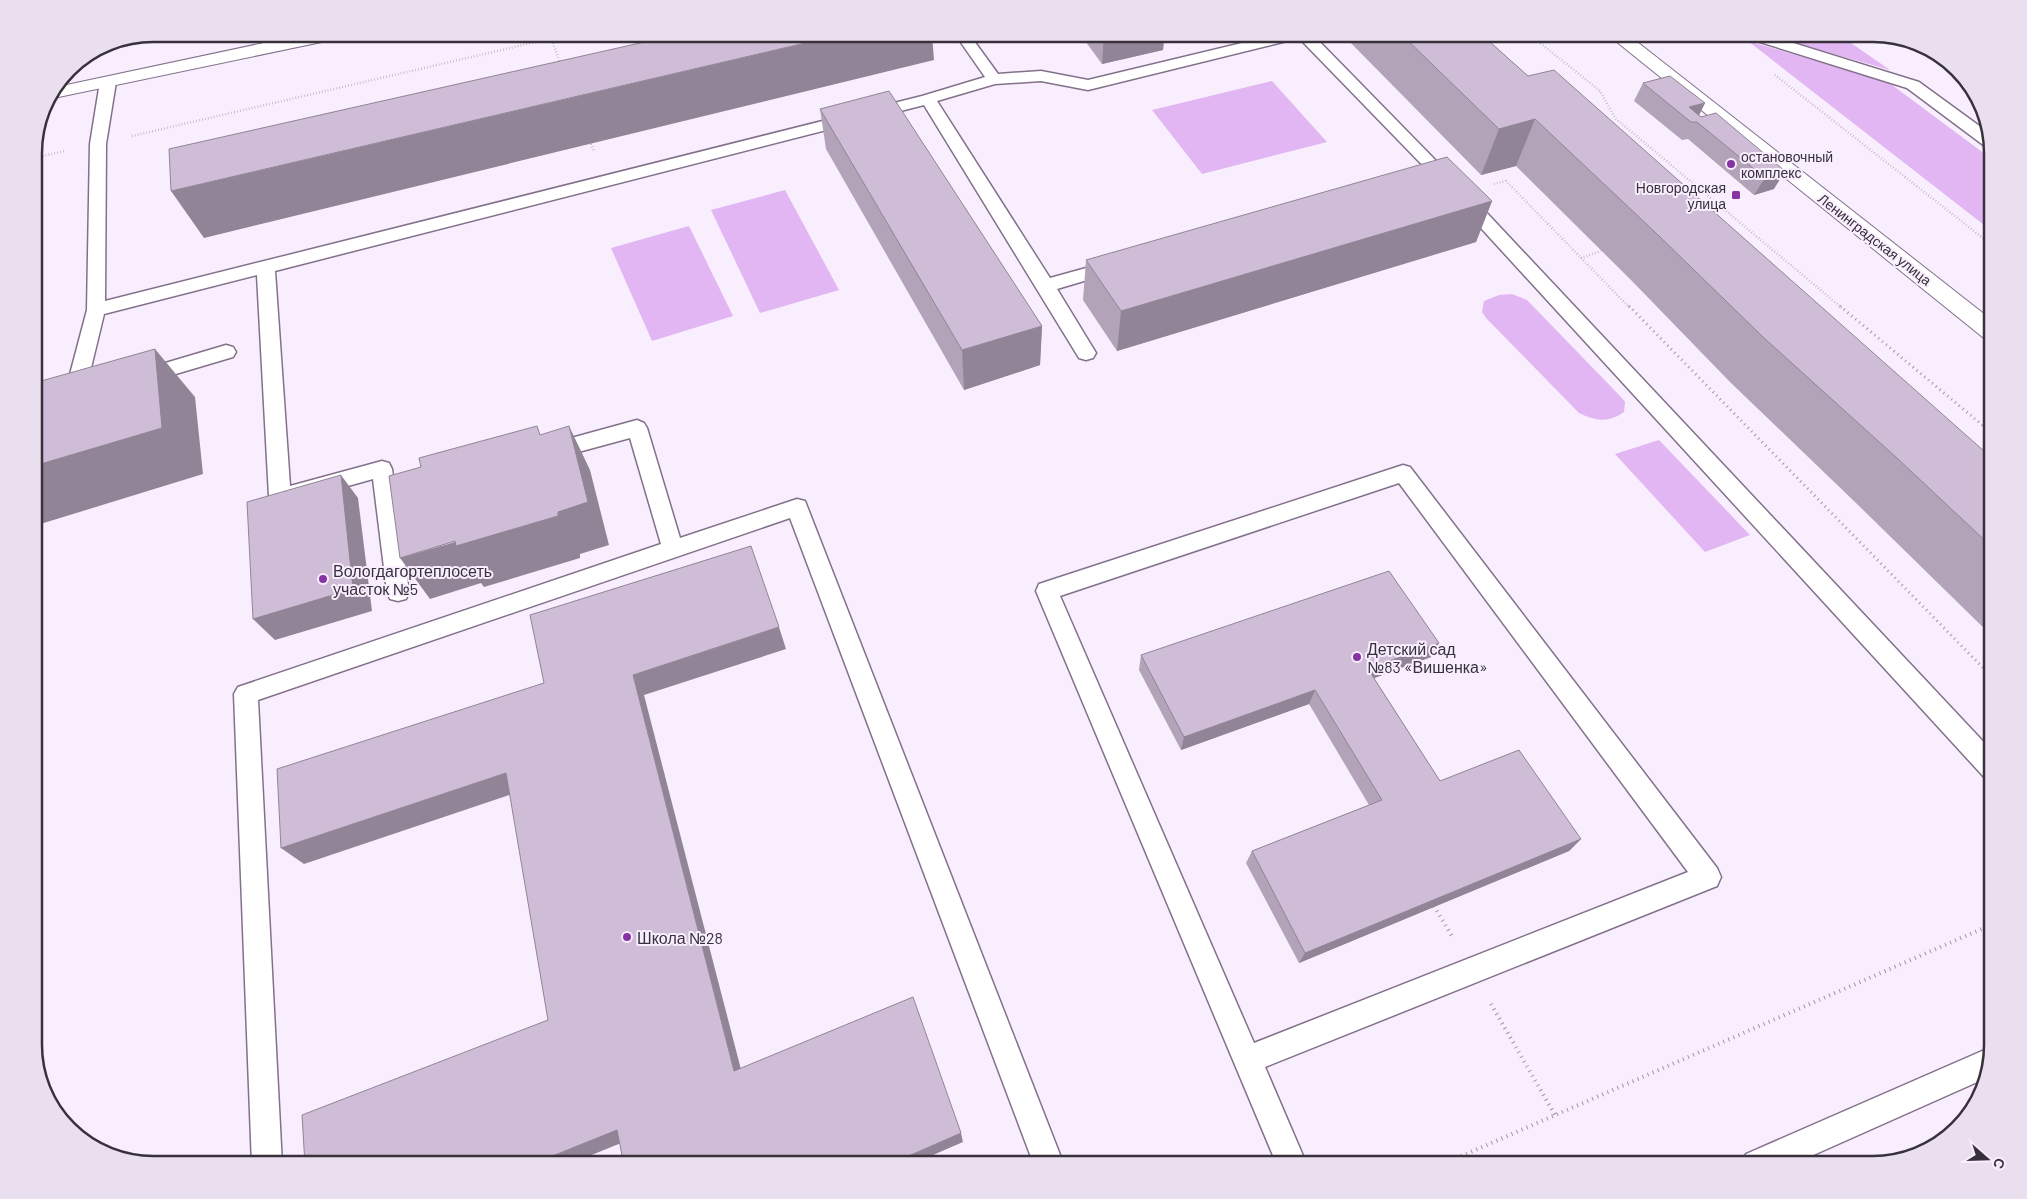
<svg xmlns="http://www.w3.org/2000/svg" width="2027" height="1199" font-family="Barlow,sans-serif">
  <rect width="100%" height="100%" fill="#f9eefe"/>
  <path fill="#e1b6f2" d="M1764,34H1838L1890,70Z
    M1748,41L1888,82L1993,160V232Z
    M1272,81L1327,142L1202,174L1152,110Z
    M785,190L839,290L760,313L711,210Z
    M689,226L733,316L652,341L611,248Z
    M1512,294L1527,300L1621,397L1625,402L1624,412C1609,423 1595,421 1579,413L1486,318L1482,312L1484,301L1499,295Z
    M1659,440L1750,535L1705,552L1615,454Z"/>
  <g fill="none" stroke-linecap="round" stroke-linejoin="round">
    <g stroke="#83718a" stroke-width="3">
      <path id="service" d="M276,34H290L294,43L291,46H281Z
        M955,34H969L998,74L1041,71L1088,80L1279,34H1312L1447,172L1445,176L1439,177L1433,176L1299,38L1088,90L1041,81L995,84L937,101L1050,278L1115,260L1121,262L1124,266L1121,270L1057,289L1096,353L1093,358L1086,360L1079,358L924,105L275,271L290,486L382,461L389,463L392,469L409,592L406,599L398,601L390,599L387,592L373,479L280,505L273,503L269,497L257,275L104,314L84,397L81,402L74,404L67,402L64,397L87,310L90,144L100,82L102,79H114L116,82L106,144L105,301L922,96L985,77Z
        M1741,34H1764L1919,82L1989,133L1993,148L1986,147L1907,88L1744,37Z
        M1464,194L1470,195L1993,752V780L1984,777L1458,203L1455,199L1458,195Z
        M226,345L233,347L236,352L233,357L142,384L135,382L132,377L135,372Z
        M637,420L644,423L647,428L680,538L797,499L805,501L1064,1165H1034L790,518L258,700L282,1165H252L234,694L238,687L661,544L630,438L549,460L542,458L539,452L542,446Z
        M1403,465L1410,467L1717,868L1721,877L1717,886L1265,1067L1307,1165H1277L1036,591L1039,584ZM1399,483L1688,872L1254,1043L1060,596Z
        M1989,1048L1992,1049L1984,1079L1791,1165H1742L1746,1154Z"/>
    </g>
    <g stroke="#83718a" stroke-width="2">
      <path id="minor" d="M306,34H340L338,38L331,40L49,99L57,87Z"/>
    </g>
    <g stroke="#83718a" stroke-width="2">
      <path id="secondary" d="M1607,34H1627L1993,321V341L1985,339Z"/>
    </g>
    <path stroke="#a096a4" stroke-width="2.5" stroke-dasharray="0.5 2.5" stroke-linecap="butt" d="M546,34L551,38L561,65
      M1529,34L1600,91L1615,118L1842,308
      M1775,75L1993,246
      M132,136L570,34
      M591,144L594,151
      M34,158L65,151
      M1494,184L1506,181L1630,308
      M1712,213L1724,209
      M1581,258L1601,251"/>
    <path stroke="#a096a4" stroke-width="3" stroke-dasharray="1 4" stroke-linecap="butt" d="M1629,306L1993,678
      M1840,306L1993,434"/>
    <path stroke="#a096a4" stroke-width="4" stroke-dasharray="1 4.5" stroke-linecap="butt" d="M1434,906L1453,938
      M1491,1004L1555,1115
      M1441,1165L1993,924"/>
    <use href="#service" fill="#fff" fill-rule="evenodd"/>
    <use href="#minor" fill="#fff" fill-rule="evenodd"/>
    <use href="#secondary" fill="#fff" fill-rule="evenodd"/>
  </g>
  <path fill="#b2a3b9" d="M1080,34H1189L1164,39L1163,50L1102,64Z
    M1342,34H1481L1528,76L1993,459V637L1856,503L1730,382L1631,280L1516,166L1481,175Z
    M1643,83L1705,103L1699,115L1701,117L1716,113L1774,189L1754,195L1688,139L1682,140L1634,101Z
    M820,109L1042,326L1040,365L964,390L826,149Z
    M1492,201L1476,242L1117,351L1083,300L1086,260Z
    M1141,655L1431,657L1374,678L1440,781L1581,839L1569,851L1299,963L1246,863L1252,851L1369,805L1309,704L1181,750L1139,670Z"/>
  <path fill="#918496" d="M844,34H932L934,60L204,238L171,191Z
    M1104,34H1189L1164,39L1163,50L1102,64Z
    M1705,103L1696,121L1689,107Z
    M1535,119L1516,166L1481,175L1499,129Z
    M1785,171L1774,189L1754,195L1765,178Z
    M1492,201L1476,242L1117,351L1121,311Z
    M1042,326L1040,365L964,390L962,350Z
    M155,349L195,397L203,474L34,526V466Z
    M569,426L590,470L609,545L580,554V558L484,587L481,583L430,599L400,558L558,512Z
    M341,475L358,498L372,611L275,640L253,619Z
    M779,627L786,649L644,695L744,1081L734,1071L633,675Z
    M1439,643L1431,657L1361,683L1368,669Z
    M1315,690L1309,704L1181,750L1184,737Z
    M506,773L521,791L304,864L281,848Z
    M1581,839L1569,851L1299,963L1305,953Z
    M617,1130L631,1139L567,1165H530Z
    M961,1133L963,1142L910,1165H888Z"/>
  <path fill="#cfbdd7" stroke="#918496" d="M680,34H844L171,191L169,149Z
    M1401,34H1481L1528,76L1554,70L1993,459V548L1898,459L1763,337L1657,234L1535,119L1499,129Z
    M1670,76L1705,103L1689,107L1701,117L1716,113L1785,171L1765,178L1697,122H1691L1643,83Z
    M889,91L1042,326L962,350L820,109Z
    M1447,157L1492,201L1121,311L1086,260Z
    M155,349L162,428L34,466V383Z
    M537,426L540,435L569,426L588,502L558,512V516L456,546L455,541L400,558L389,476L421,467L419,458Z
    M341,475L353,589L253,619L247,502Z
    M751,546L779,627L633,675L734,1071L913,997L961,1133L888,1165H624L617,1130L530,1165H305L302,1115L548,1020L506,773L281,848L277,769L544,683L530,615Z
    M1389,571L1439,643L1368,669L1440,781L1519,750L1581,839L1305,953L1252,851L1382,800L1315,690L1184,737L1141,655Z"/>
  <g fill="#8634a3" stroke="#f9eefe" stroke-width="2">
    <circle cx="1731" cy="164" r="5"/>
    <rect x="1731" y="190" width="10" height="10" rx="2.5"/>
    <circle cx="323" cy="579" r="5"/>
    <circle cx="1357" cy="657" r="5"/>
    <circle cx="627" cy="937" r="5"/>
  </g>
  <g text-anchor="middle" dominant-baseline="central" stroke-width="4" stroke-linejoin="round" paint-order="stroke">
    <g font-size="14" fill="#38313b" stroke="#f9eefe" text-anchor="start">
      <text x="1741" y="156">остановочный<tspan x="1741" dy="16">комплекс</tspan></text>
      <text x="1726" y="187" text-anchor="end">Новгородская<tspan x="1726" dy="16">улица</tspan></text>
    </g>
    <g font-size="14" fill="#38313b" stroke="#f9eefe">
      <text transform="translate(1875 239) rotate(38)">Ленинградская улица</text>
    </g>
    <g font-size="16" fill="#38313b" stroke="#f9eefe" text-anchor="start">
      <text x="333" y="570">Вологдагортеплосеть<tspan x="333" dy="18">участок №5</tspan></text>
      <text x="1367" y="648">Детский сад<tspan x="1367" dy="18">№83 «Вишенка»</tspan></text>
      <text x="637" y="937">Школа №28</text>
    </g>
  </g>
  <path d="M0 0H2027V1199H0ZM153 42H1873A111 111 0 0 1 1984 153V1045A111 111 0 0 1 1873 1156H153A111 111 0 0 1 42 1045V153A111 111 0 0 1 153 42Z" fill="#eadfee" fill-rule="evenodd"/>
  <path fill="none" stroke="#38313b" stroke-width="2.5" d="M153 42H1873A111 111 0 0 1 1984 153V1045A111 111 0 0 1 1873 1156H153A111 111 0 0 1 42 1045V153A111 111 0 0 1 153 42Z"/>
  <g transform="translate(1987 1159) rotate(110)" stroke="#f9eefe" stroke-width="4" paint-order="stroke">
  <path d="M0-4L9 19L0 12L-9 19Z" fill="#38313b"/>
  <text y="-8" font-size="14" font-weight="bold" text-anchor="middle" fill="#38313b">С</text>
  </g>
</svg>
